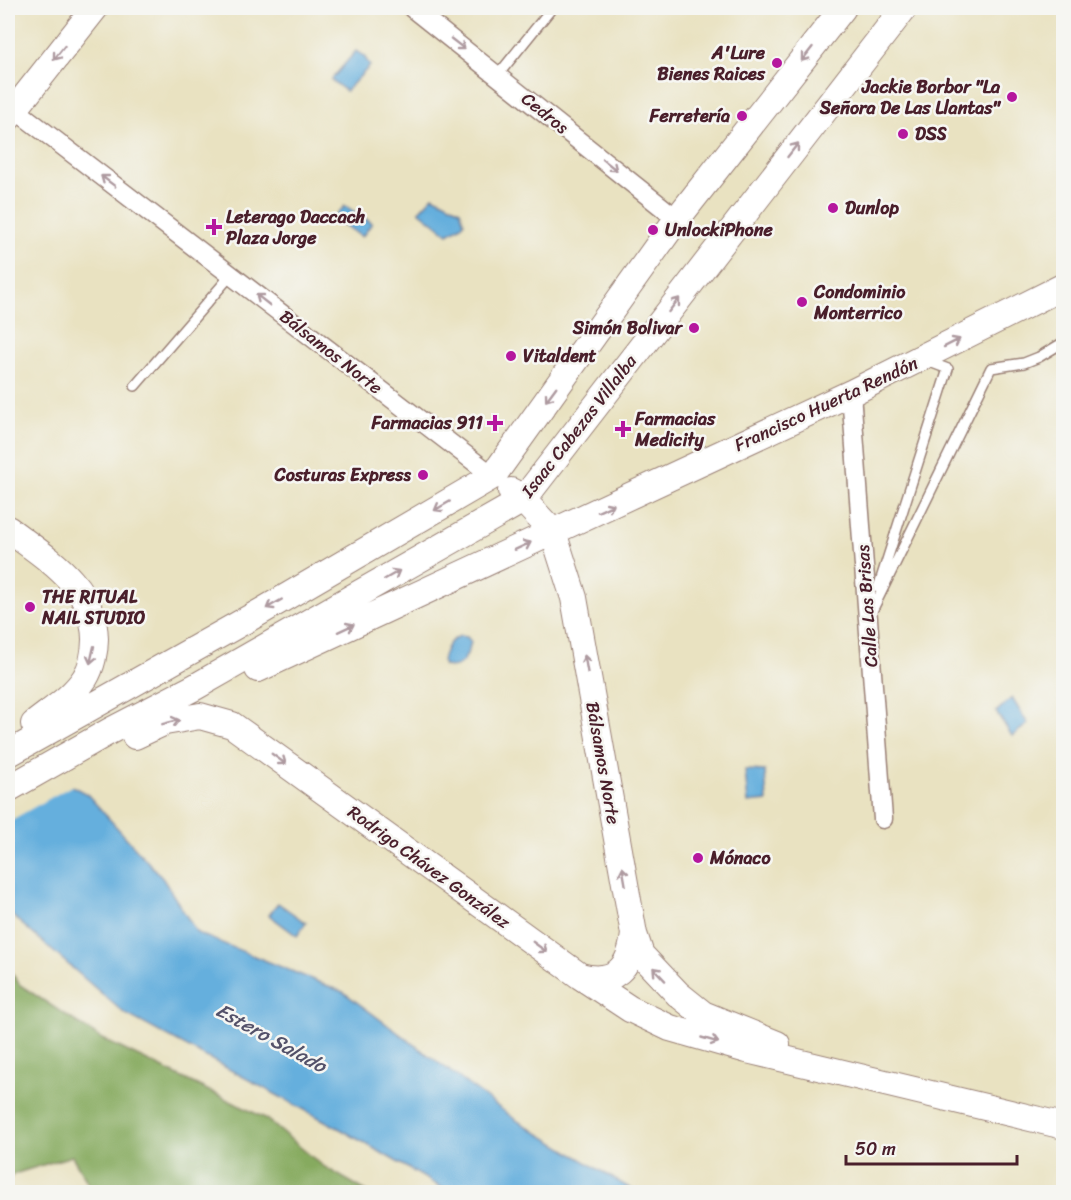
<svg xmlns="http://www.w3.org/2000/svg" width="1071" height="1200" font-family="Sriracha,sans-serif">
  <rect width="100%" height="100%" fill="#f6f6f2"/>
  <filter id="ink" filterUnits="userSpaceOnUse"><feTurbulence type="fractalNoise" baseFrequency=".0167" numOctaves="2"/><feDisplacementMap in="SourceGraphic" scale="12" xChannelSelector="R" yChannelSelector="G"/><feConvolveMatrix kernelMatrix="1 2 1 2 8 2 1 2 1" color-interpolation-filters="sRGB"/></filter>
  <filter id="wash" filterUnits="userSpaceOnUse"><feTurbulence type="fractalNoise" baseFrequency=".008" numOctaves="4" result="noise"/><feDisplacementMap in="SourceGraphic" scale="24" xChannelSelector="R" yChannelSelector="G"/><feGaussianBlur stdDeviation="1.35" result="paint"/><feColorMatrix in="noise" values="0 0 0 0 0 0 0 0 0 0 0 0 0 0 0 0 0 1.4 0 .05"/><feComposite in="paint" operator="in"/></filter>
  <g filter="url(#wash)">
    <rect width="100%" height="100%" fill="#e9e2c1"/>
    <path fill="#86aa5f" stroke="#686445" stroke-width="1.5" d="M8,968L20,985L102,1039L265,1118L323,1166L368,1192H93L72,1156L14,1174L8,1180Z"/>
    <path fill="#65afdd" stroke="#586784" stroke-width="1.5" d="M356,51L364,56L370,66L346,91L331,80Z
      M433,196L460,210L464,222L460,227L448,234L419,211Z
      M345,206L372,223L362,237L333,218Z
      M460,636L467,637L471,642C467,657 462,670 444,666L442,661C445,649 448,641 460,636Z
      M1012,698L1028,724L1012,736L996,712Z
      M8,752L87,794L163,879L197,933L343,992L516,1120L636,1192H449L342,1130L124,1013L8,912Z
      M745,770L765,771L767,801L748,803Z
      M278,903L306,923L297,936L269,915Z"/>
    <path fill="#e9e2c1" d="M8,749H9L75,784L8,822Z"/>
  </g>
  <g filter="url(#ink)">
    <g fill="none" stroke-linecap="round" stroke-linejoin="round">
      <g stroke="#9a8076" stroke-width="12">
        <path id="lane" d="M498,75L552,8
          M135,386L231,275
          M878,588L948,369L927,361
          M872,611L991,368L1024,363L1039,357L1064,342"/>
      </g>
      <g stroke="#9a8076" stroke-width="21">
        <path id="street" d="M412,8L677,219
          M8,104L493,476
          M851,393L883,819"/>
      </g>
      <g stroke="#9a8076" stroke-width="28">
        <path id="secondary" d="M8,118L95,8
          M511,491L523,500L553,532L574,598L634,934L641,955L678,994L703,1014L777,1044
          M8,529C46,558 94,585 95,639C95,651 92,667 85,678C73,697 50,711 34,724
          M258,669L851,393L1064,286
          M135,736L165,722L200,716L232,725L580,976L630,1009L670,1028L747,1050L1064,1126
          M8,754L262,611L493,476L677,219L843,8
          M8,789L110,731L195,687L523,500L904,8
          M580,976C616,985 630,968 634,934"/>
      </g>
      <use href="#lane" stroke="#fff" stroke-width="9"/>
      <use href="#street" stroke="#fff" stroke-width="18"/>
      <use href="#secondary" stroke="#fff" stroke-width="26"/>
    </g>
    <defs><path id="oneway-shaft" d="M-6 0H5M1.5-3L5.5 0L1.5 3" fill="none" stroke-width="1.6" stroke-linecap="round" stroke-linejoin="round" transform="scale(1.5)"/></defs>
    <g stroke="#ae9aa0">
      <use href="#oneway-shaft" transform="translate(458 44) rotate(38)"/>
      <use href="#oneway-shaft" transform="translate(59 53) rotate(128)"/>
      <use href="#oneway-shaft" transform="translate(807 54) rotate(128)"/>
      <use href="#oneway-shaft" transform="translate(793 150) rotate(-52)"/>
      <use href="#oneway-shaft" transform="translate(610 165) rotate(39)"/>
      <use href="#oneway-shaft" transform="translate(108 181) rotate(-143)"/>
      <use href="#oneway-shaft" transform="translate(263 300) rotate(-142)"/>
      <use href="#oneway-shaft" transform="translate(674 305) rotate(-52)"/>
      <use href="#oneway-shaft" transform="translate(952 343) rotate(-27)"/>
      <use href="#oneway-shaft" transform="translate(551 394) rotate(126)"/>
      <use href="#oneway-shaft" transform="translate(442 506) rotate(150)"/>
      <use href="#oneway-shaft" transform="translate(606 508) rotate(-25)"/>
      <use href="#oneway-shaft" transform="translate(523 546) rotate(-25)"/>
      <use href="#oneway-shaft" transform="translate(392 575) rotate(-30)"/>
      <use href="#oneway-shaft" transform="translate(274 604) rotate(150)"/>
      <use href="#oneway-shaft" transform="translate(346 628) rotate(-25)"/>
      <use href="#oneway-shaft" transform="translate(92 655) rotate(103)"/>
      <use href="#oneway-shaft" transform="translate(586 664) rotate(-100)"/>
      <use href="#oneway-shaft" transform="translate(171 722) rotate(-14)"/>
      <use href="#oneway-shaft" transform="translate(279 759) rotate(36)"/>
      <use href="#oneway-shaft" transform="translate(624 876) rotate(-100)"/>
      <use href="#oneway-shaft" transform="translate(540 947) rotate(36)"/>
      <use href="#oneway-shaft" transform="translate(659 974) rotate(-133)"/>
      <use href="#oneway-shaft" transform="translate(710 1040) rotate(16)"/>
    </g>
  </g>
  <g fill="#b5179e" stroke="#f6f6f2" stroke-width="2">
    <circle cx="777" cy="63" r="6"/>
    <circle cx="1012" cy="97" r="6"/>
    <circle cx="742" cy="116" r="6"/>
    <circle cx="903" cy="134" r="6"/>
    <circle cx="833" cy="208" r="6"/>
    <path d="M211 218h6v6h6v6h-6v6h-6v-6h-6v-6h6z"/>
    <circle cx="653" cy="230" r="6"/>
    <circle cx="802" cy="302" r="6"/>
    <circle cx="694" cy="328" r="6"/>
    <circle cx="511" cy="356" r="6"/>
    <path d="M492 414h6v6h6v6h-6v6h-6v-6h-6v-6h6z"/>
    <path d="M620 420h6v6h6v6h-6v6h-6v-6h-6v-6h6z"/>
    <circle cx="423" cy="475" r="6"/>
    <circle cx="30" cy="607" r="6"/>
    <circle cx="698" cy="858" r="6"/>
  </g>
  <g text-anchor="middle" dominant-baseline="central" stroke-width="5" stroke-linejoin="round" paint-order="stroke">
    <g font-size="18" font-weight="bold" fill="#4a1f2b" stroke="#f6f6f2" text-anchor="start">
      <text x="765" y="53" text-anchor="end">A'Lure<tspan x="765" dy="21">Bienes Raices</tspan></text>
      <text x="1000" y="87" text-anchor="end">Jackie Borbor "La<tspan x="1000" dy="21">Señora De Las Llantas"</tspan></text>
      <text x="730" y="116" text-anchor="end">Ferretería</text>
      <text x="915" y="134">DSS</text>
      <text x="845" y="208">Dunlop</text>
      <text x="226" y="217">Leterago Daccach<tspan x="226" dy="21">Plaza Jorge</tspan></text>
      <text x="665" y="230">UnlockiPhone</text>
      <text x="814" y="292">Condominio<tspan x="814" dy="21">Monterrico</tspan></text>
      <text x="682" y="328" text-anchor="end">Simón Bolivar</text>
      <text x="523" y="356">Vitaldent</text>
      <text x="635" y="419">Farmacias<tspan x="635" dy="21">Medicity</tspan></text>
      <text x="483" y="423" text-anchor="end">Farmacias 911</text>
      <text x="411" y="475" text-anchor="end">Costuras Express</text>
      <text x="42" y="597">THE RITUAL<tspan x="42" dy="21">NAIL STUDIO</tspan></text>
      <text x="710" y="858">Mónaco</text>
    </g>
    <g font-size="18" fill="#4a1f2b" stroke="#f6f6f2">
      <text transform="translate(545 113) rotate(39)">Cedros</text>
      <text transform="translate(331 352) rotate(38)">Bálsamos Norte</text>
      <text transform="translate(826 404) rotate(-25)">Francisco Huerta Rendón</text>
      <text transform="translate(579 426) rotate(-52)">Isaac Cabezas Villalba</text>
      <text transform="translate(867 606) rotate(-94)">Calle Las Brisas</text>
      <text transform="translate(603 763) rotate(80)">Bálsamos Norte</text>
      <text transform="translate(429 867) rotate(36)">Rodrigo Chávez González</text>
    </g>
    <g font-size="20" font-style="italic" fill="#535169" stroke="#f6f6f2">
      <text transform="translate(271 1038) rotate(29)">Estero Salado</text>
    </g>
  </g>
  <rect width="1071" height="1200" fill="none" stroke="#f6f6f2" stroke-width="30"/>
  <path d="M846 1155v9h171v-9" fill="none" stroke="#4a1f2b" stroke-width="3"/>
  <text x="855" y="1155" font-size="18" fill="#4a1f2b" stroke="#f6f6f2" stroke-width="4.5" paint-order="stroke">50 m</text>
</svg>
